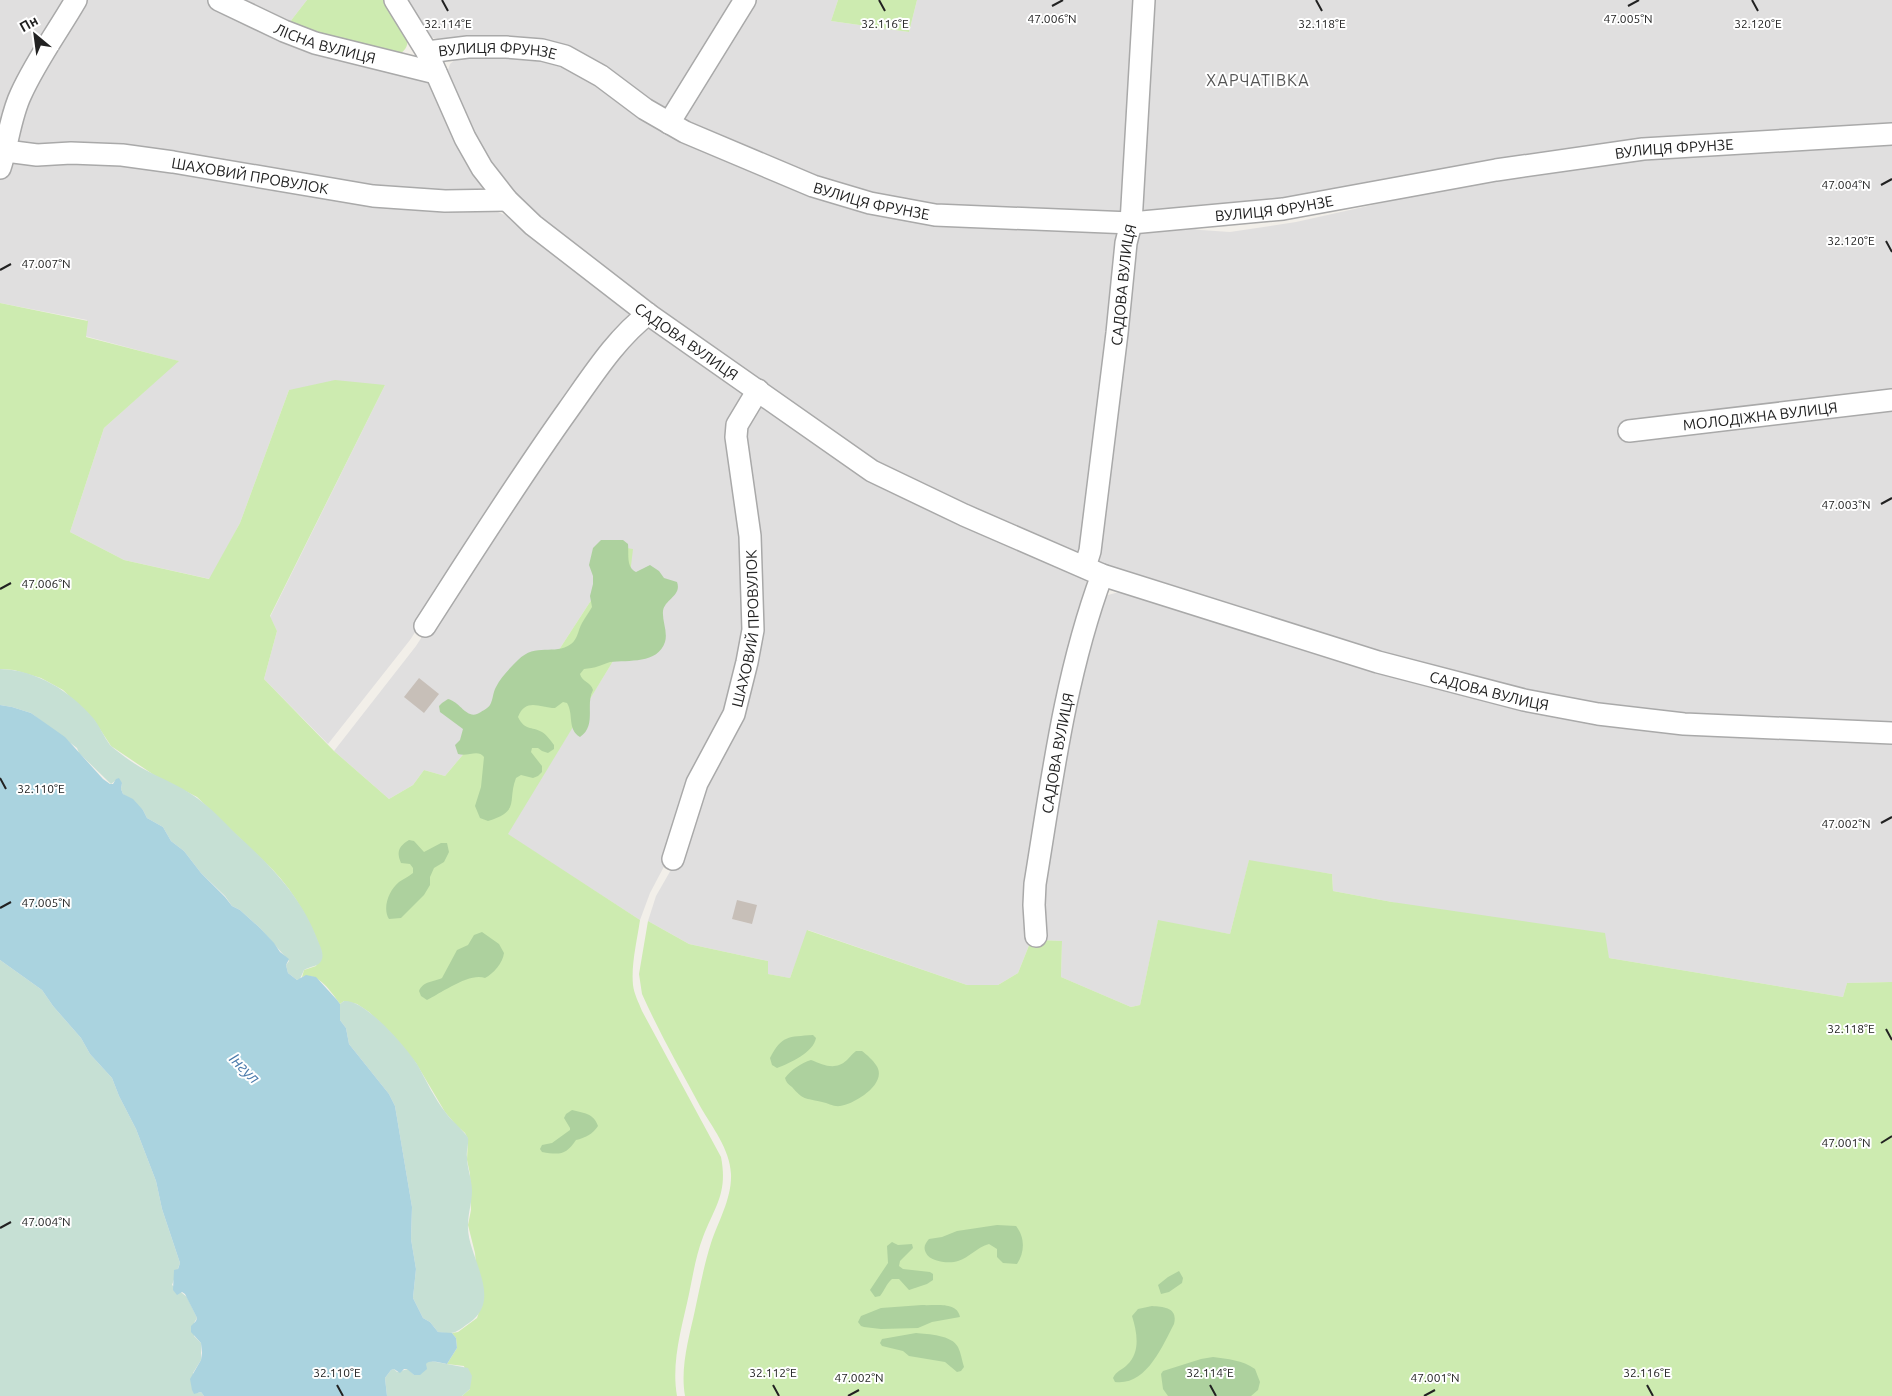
<svg xmlns="http://www.w3.org/2000/svg" width="1892" height="1396" font-family="Ubuntu,sans-serif">
  <rect width="100%" height="100%" fill="#f2efe9"/>
  <path fill="#e0dfdf" d="M0,0H72L0,151Z
    M81,0H211L427,81L433,86L475,171L483,190V197L18,148L14,122Z
    M228,0H307L286,27Z
    M403,0H741L668,108L661,110L605,73L433,38L425,34Z
    M747,0H838L831,21L909,32L917,0H1140L1123,218L871,200L682,122Z
    M1148,0H1892V132L1644,151L1203,221L1142,209Z
    M542,54L812,190L1118,231L1085,547L1073,554L876,464L648,304L537,220L489,164L446,76L450,64L458,57Z
    M1892,141V727L1685,718L1601,707L1381,658L1103,567L1097,559L1122,335L1139,231L1172,225L1201,230L1230,232L1296,222L1498,177L1647,158Z
    M71,156L488,208L505,215L527,230L633,315L521,470L410,640L328,744L264,679L277,631L270,617L385,385L289,390L240,523L210,579L124,560L70,532L104,428L178,361L85,336L87,320L0,303V178L3,170L9,161Z
    M648,325L746,394L748,629L730,712L669,857L650,893L640,920L507,834L621,648L601,585L555,656H546L445,776L424,770L413,785L389,799L334,751L416,646L586,384Z
    M759,406L765,407L1081,572L1091,583L1030,943L1018,973L998,985H967L808,930L790,978L767,974L768,961L689,944L648,921L656,896L676,861L745,694L742,436Z
    M1119,592H1139L1522,706L1892,739V982L1847,983L1843,997L1609,958L1392,902L1333,891L1332,874L1249,861L1230,934L1158,921L1140,1005L1131,1007L1061,977L1062,941L1040,940L1037,903L1062,739L1103,599L1108,595Z"/>
  <path fill="#cdebb0" d="M307,0H385L407,38C409,47 404,52 396,56L286,27Z
    M838,0H917L909,32L831,21Z
    M0,303L88,321L86,337L179,361L104,428L70,532L124,560L209,579L240,523L289,390L335,380L385,385L270,616L277,631L264,679L334,751L389,799L413,785L424,770L445,776L546,656H555L601,585L620,547L633,549L621,648L508,834L640,920C637,941 631,964 633,985C634,994 639,1003 642,1011L721,1157C728,1193 715,1206 703,1237C696,1255 693,1275 689,1294C682,1327 671,1362 677,1396H462L470,1389L464,1366L447,1364L457,1348L456,1338L452,1333L458,1332L477,1318L480,1309L475,1253L468,1225L471,1210L470,1174L467,1160L468,1139L465,1133L456,1125L445,1112L416,1063L391,1033L369,1012L357,1004L344,1001L340,1004C332,993 318,971 302,977L304,970L316,966L322,953C312,924 295,893 273,870L197,797L154,775L111,746L94,720L63,690L41,678L14,670L0,669Z
    M1249,860L1332,874L1333,891L1392,902L1605,933L1609,958L1843,997L1847,983L1892,982V1396H685C680,1367 689,1338 695,1310C700,1287 704,1265 711,1243C718,1222 732,1198 731,1174C730,1149 712,1127 700,1106C680,1069 659,1032 642,994L639,974L648,921L689,944L768,961V974L790,978L807,930L967,985H998L1018,973L1030,943L1040,940L1062,941L1061,977L1131,1007L1140,1005L1158,920L1230,934Z"/>
  <path fill="#add19e" d="M601,540H623L628,544C629,555 626,567 636,572L650,565L659,571L664,578L677,582C682,596 665,599 663,611C662,621 668,632 665,642C658,664 628,660 610,662C606,663 603,665 599,666C594,668 589,668 584,669L580,674C582,682 591,682 593,690C585,705 597,725 580,737C567,729 574,715 567,703L563,702L555,708C540,708 526,697 518,717C525,731 531,726 542,732C547,735 551,741 554,745V749L548,753L542,751L538,748H532L531,752L542,766V772L538,776L533,778L521,775L516,778C507,801 521,811 488,821L480,818L475,806L481,787L484,757C478,749 468,757 458,754L455,745L460,740L463,729L440,712L439,706L442,703L448,699C460,702 466,718 477,714C481,712 488,708 490,705C493,700 493,692 496,687C501,677 510,668 518,660C536,642 554,656 571,644C578,639 578,630 582,623C585,618 589,612 592,607L590,596L593,584V576L589,565L593,548Z
    M409,840L414,841L424,852L441,843H447L449,852L444,862L434,868L430,877V885L424,895L401,918L389,919C382,908 389,890 399,882C403,879 408,877 413,873V868L410,864L401,863C396,852 399,846 409,840Z
    M482,932L499,944L504,953C503,963 493,974 485,978C470,972 441,993 427,1000L421,996L419,991C423,981 434,982 442,978L457,950L468,945L474,935Z
    M813,1035L816,1038C813,1053 790,1063 777,1068L772,1065L770,1058C782,1035 788,1037 813,1035Z
    M856,1051H862C867,1055 873,1060 876,1065C889,1083 855,1104 840,1106C834,1107 828,1103 822,1102C805,1098 803,1100 792,1087C788,1084 786,1082 785,1078C791,1070 801,1063 811,1060C824,1065 835,1071 847,1060C850,1057 852,1054 856,1051Z
    M572,1110C583,1113 594,1113 598,1126C593,1134 585,1138 576,1140C566,1155 560,1155 542,1152L540,1149L542,1145L552,1143L570,1130V1128L564,1118L566,1114Z
    M997,1225L1016,1226C1025,1237 1025,1252 1017,1264L1003,1263L997,1257V1249L989,1244C977,1247 969,1258 958,1261C950,1264 930,1262 926,1253C923,1247 925,1244 929,1239L942,1237L957,1231Z
    M892,1242L898,1245L912,1244L913,1248L900,1261L899,1266L903,1269L930,1272L933,1274V1280L927,1284L909,1290L899,1279H892C886,1284 885,1290 880,1296L875,1297L870,1290L888,1263L887,1246Z
    M1179,1271L1183,1278L1182,1283L1169,1292L1161,1294L1158,1285L1168,1277Z
    M922,1305C935,1306 957,1301 960,1317L932,1322L918,1328L881,1329L864,1327L861,1326L858,1322L861,1316L881,1308Z
    M1152,1306C1165,1307 1178,1308 1174,1324C1162,1347 1146,1386 1115,1382L1113,1378C1116,1371 1122,1370 1127,1365C1141,1352 1137,1332 1132,1316L1138,1309Z
    M916,1333C928,1334 952,1335 958,1347C961,1353 962,1361 964,1367L961,1371L957,1372L945,1362L909,1356L903,1351L882,1346L880,1343L882,1339Z
    M1213,1357C1228,1359 1242,1360 1255,1369L1260,1382L1258,1390L1251,1396H1168L1163,1389L1161,1374L1163,1371L1201,1359Z"/>
  <path fill="#c6e0d4" d="M0,669C37,670 70,691 94,719C100,727 104,737 110,745C114,749 120,753 125,757C147,774 176,782 197,798C211,808 224,822 236,834C270,865 302,897 318,941C320,946 324,953 322,959C320,967 310,966 304,970L300,979L297,980L288,973L286,965L289,961L260,928L240,910L232,906L225,896L201,873L184,851L171,841L163,827L147,818L143,810L123,794L121,789L122,783L115,781L111,784L79,753L77,748L31,713L12,707L0,705Z
    M0,960L42,990L53,1006L81,1038L90,1054L112,1078L119,1096L136,1129L156,1181L162,1209L180,1263L172,1285L187,1297L197,1318L194,1323V1336L201,1343V1360L193,1373L198,1393L201,1392L204,1396H0Z
    M344,1001C365,999 406,1047 417,1064C426,1080 434,1098 446,1113C450,1119 467,1134 468,1138C469,1144 466,1151 467,1157C467,1168 472,1179 472,1191C472,1202 468,1213 468,1225C466,1255 505,1299 469,1323C456,1332 455,1335 438,1332L430,1322L423,1318L413,1298L416,1269L411,1239L412,1207L395,1106L389,1094L349,1044L346,1028L340,1020V1004Z
    M431,1361L468,1368L472,1376L470,1389L462,1396H387L385,1378L391,1370L394,1369L397,1372L408,1369L414,1375L427,1362Z"/>
  <path fill="#aad3df" d="M0,705L12,707L31,713L65,737L103,779L110,784H113L116,779L119,778L122,783L121,789L123,794L133,799L143,810L147,818L163,827L171,841L184,851L201,873L225,897L232,906L240,910L260,928L274,943L280,952L289,959L286,965L288,973L297,980L306,975L316,977L337,1000L340,1004V1020L346,1028L349,1044L389,1094L395,1106L412,1207L411,1239L416,1269L413,1298L423,1318L430,1322L438,1332L452,1333L456,1338L457,1348L447,1364C440,1363 430,1359 426,1364L427,1369L420,1375H414L407,1369H404L400,1373L394,1369L391,1370L385,1378L387,1396H204L201,1392L194,1394L192,1390L190,1379L201,1360L202,1353L201,1343L191,1332V1326L196,1321L197,1318L185,1294L182,1292L177,1295L173,1290L174,1270L178,1269L180,1263L162,1209L156,1181L136,1129L119,1096L112,1078L90,1054L81,1038L53,1006L42,990L0,960Z"/>
  <path fill="#c7bfb8" d="M419,678L439,694L424,713L404,697Z
    M737,900L757,905L752,924L732,919Z"/>
  <g fill="none" stroke-linecap="round" stroke-linejoin="round">
    <g stroke="#a9a9a9" stroke-width="24">
      <g id="minor">
        <path id="s1" d="M219,0L284,31L315,43L436,73"/>
        <path id="s2" d="M395,0L427,52L465,138L482,168L507,200L533,225L648,314L872,471L964,515L1102,575L1378,662L1524,700L1598,714L1684,724L1892,733"/>
        <path id="s3" d="M427,52L468,47H506L542,50L565,56L601,76L645,109L685,132L813,186L870,203L935,215L1131,223L1283,209L1496,170L1643,149L1892,134"/>
        <path d="M669,123L745,0"/>
        <path id="s4" d="M6,151L37,155L71,153L122,155L173,162L373,196L445,201L507,200"/>
        <path d="M0,168C8,144 10,117 21,94C36,61 58,31 76,0"/>
        <path id="s5" d="M1629,431L1892,400"/>
        <path id="s6" d="M1085,567L1090,551L1117,333L1126,243L1131,223L1144,0"/>
        <path d="M425,626C472,553 518,480 568,410C591,378 616,338 648,314"/>
        <path id="s7" d="M673,859L697,783L734,714L747,662L753,630L750,536L736,437L737,425L758,390"/>
        <path id="s8" d="M1036,936L1034,905L1035,884C1052,780 1065,675 1102,575"/>
      </g>
    </g>
    <use href="#minor" stroke="#fff" stroke-width="21"/>
  </g>
  <path fill="none" stroke="#222" stroke-width="2" d="M442,0L448,11M879,0L885,11M1316,0L1322,11M1752,0L1758,11M1052,6L1063,0M1628,6L1639,0M1881,185L1892,179M1886,241L1892,252M0,270L11,264M1881,504L1892,498M0,589L11,583M0,778L6,789M1881,823L1892,817M0,908L11,902M1886,1029L1892,1040M1881,1143L1892,1136M0,1228L11,1222M337,1385L343,1396M773,1385L779,1396M1210,1385L1216,1396M1647,1385L1653,1396M848,1396L859,1390M1424,1396L1435,1390"/>
  <g text-anchor="middle" dominant-baseline="central" stroke-width="4" stroke-linejoin="round" paint-order="stroke">
    <g font-size="15" fill="#222" stroke="#fff">
      <text stroke="none"><textPath href="#s1" startOffset="115">ЛІСНА ВУЛИЦЯ</textPath></text>
      <text stroke="none"><textPath href="#s3" startOffset="71">ВУЛИЦЯ ФРУНЗЕ</textPath></text>
      <text stroke="none"><textPath href="#s3" startOffset="1291">ВУЛИЦЯ ФРУНЗЕ</textPath></text>
      <text stroke="none"><textPath href="#s4" startOffset="246">ШАХОВИЙ ПРОВУЛОК</textPath></text>
      <text stroke="none"><textPath href="#s3" startOffset="481">ВУЛИЦЯ ФРУНЗЕ</textPath></text>
      <text stroke="none"><textPath href="#s3" startOffset="886">ВУЛИЦЯ ФРУНЗЕ</textPath></text>
      <text stroke="none"><textPath href="#s6" startOffset="285">САДОВА ВУЛИЦЯ</textPath></text>
      <text stroke="none"><textPath href="#s2" startOffset="459">САДОВА ВУЛИЦЯ</textPath></text>
      <text stroke="none"><textPath href="#s5" startOffset="132">МОЛОДІЖНА ВУЛИЦЯ</textPath></text>
      <text stroke="none"><textPath href="#s7" startOffset="245">ШАХОВИЙ ПРОВУЛОК</textPath></text>
      <text stroke="none"><textPath href="#s2" startOffset="1342">САДОВА ВУЛИЦЯ</textPath></text>
      <text stroke="none"><textPath href="#s8" startOffset="185">САДОВА ВУЛИЦЯ</textPath></text>
    </g>
    <g font-size="16" letter-spacing="1" fill="#555" stroke="#fff">
      <text x="1258" y="80">ХАРЧАТІВКА</text>
    </g>
    <g font-size="16" font-style="italic" fill="#4a7aab" stroke="#fff">
      <text transform="translate(245 1068) rotate(45)">Інгул</text>
    </g>
  </g>
  <g font-size="12" text-anchor="middle" fill="#222" stroke="#fff" stroke-width="4" stroke-linejoin="round" paint-order="stroke">
    <text x="1052" y="23">47.006°N</text>
    <text x="1628" y="23">47.005°N</text>
    <text x="448" y="28">32.114°E</text>
    <text x="885" y="28">32.116°E</text>
    <text x="1322" y="28">32.118°E</text>
    <text x="1758" y="28">32.120°E</text>
    <text x="1846" y="189">47.004°N</text>
    <text x="1851" y="245">32.120°E</text>
    <text x="46" y="268">47.007°N</text>
    <text x="1846" y="509">47.003°N</text>
    <text x="46" y="588">47.006°N</text>
    <text x="41" y="793">32.110°E</text>
    <text x="1846" y="828">47.002°N</text>
    <text x="46" y="907">47.005°N</text>
    <text x="1851" y="1033">32.118°E</text>
    <text x="1846" y="1147">47.001°N</text>
    <text x="46" y="1226">47.004°N</text>
    <text x="337" y="1377">32.110°E</text>
    <text x="773" y="1377">32.112°E</text>
    <text x="1210" y="1377">32.114°E</text>
    <text x="1647" y="1377">32.116°E</text>
    <text x="859" y="1382">47.002°N</text>
    <text x="1435" y="1382">47.001°N</text>
  </g>
  <g transform="translate(35 35) rotate(331)" stroke="#ffffff" stroke-width="4" paint-order="stroke">
  <path d="M0-4L9 19L0 12L-9 19Z" fill="#222222"/>
  <text y="-8" font-size="14" font-weight="bold" text-anchor="middle" fill="#222222">Пн</text>
  </g>
</svg>
